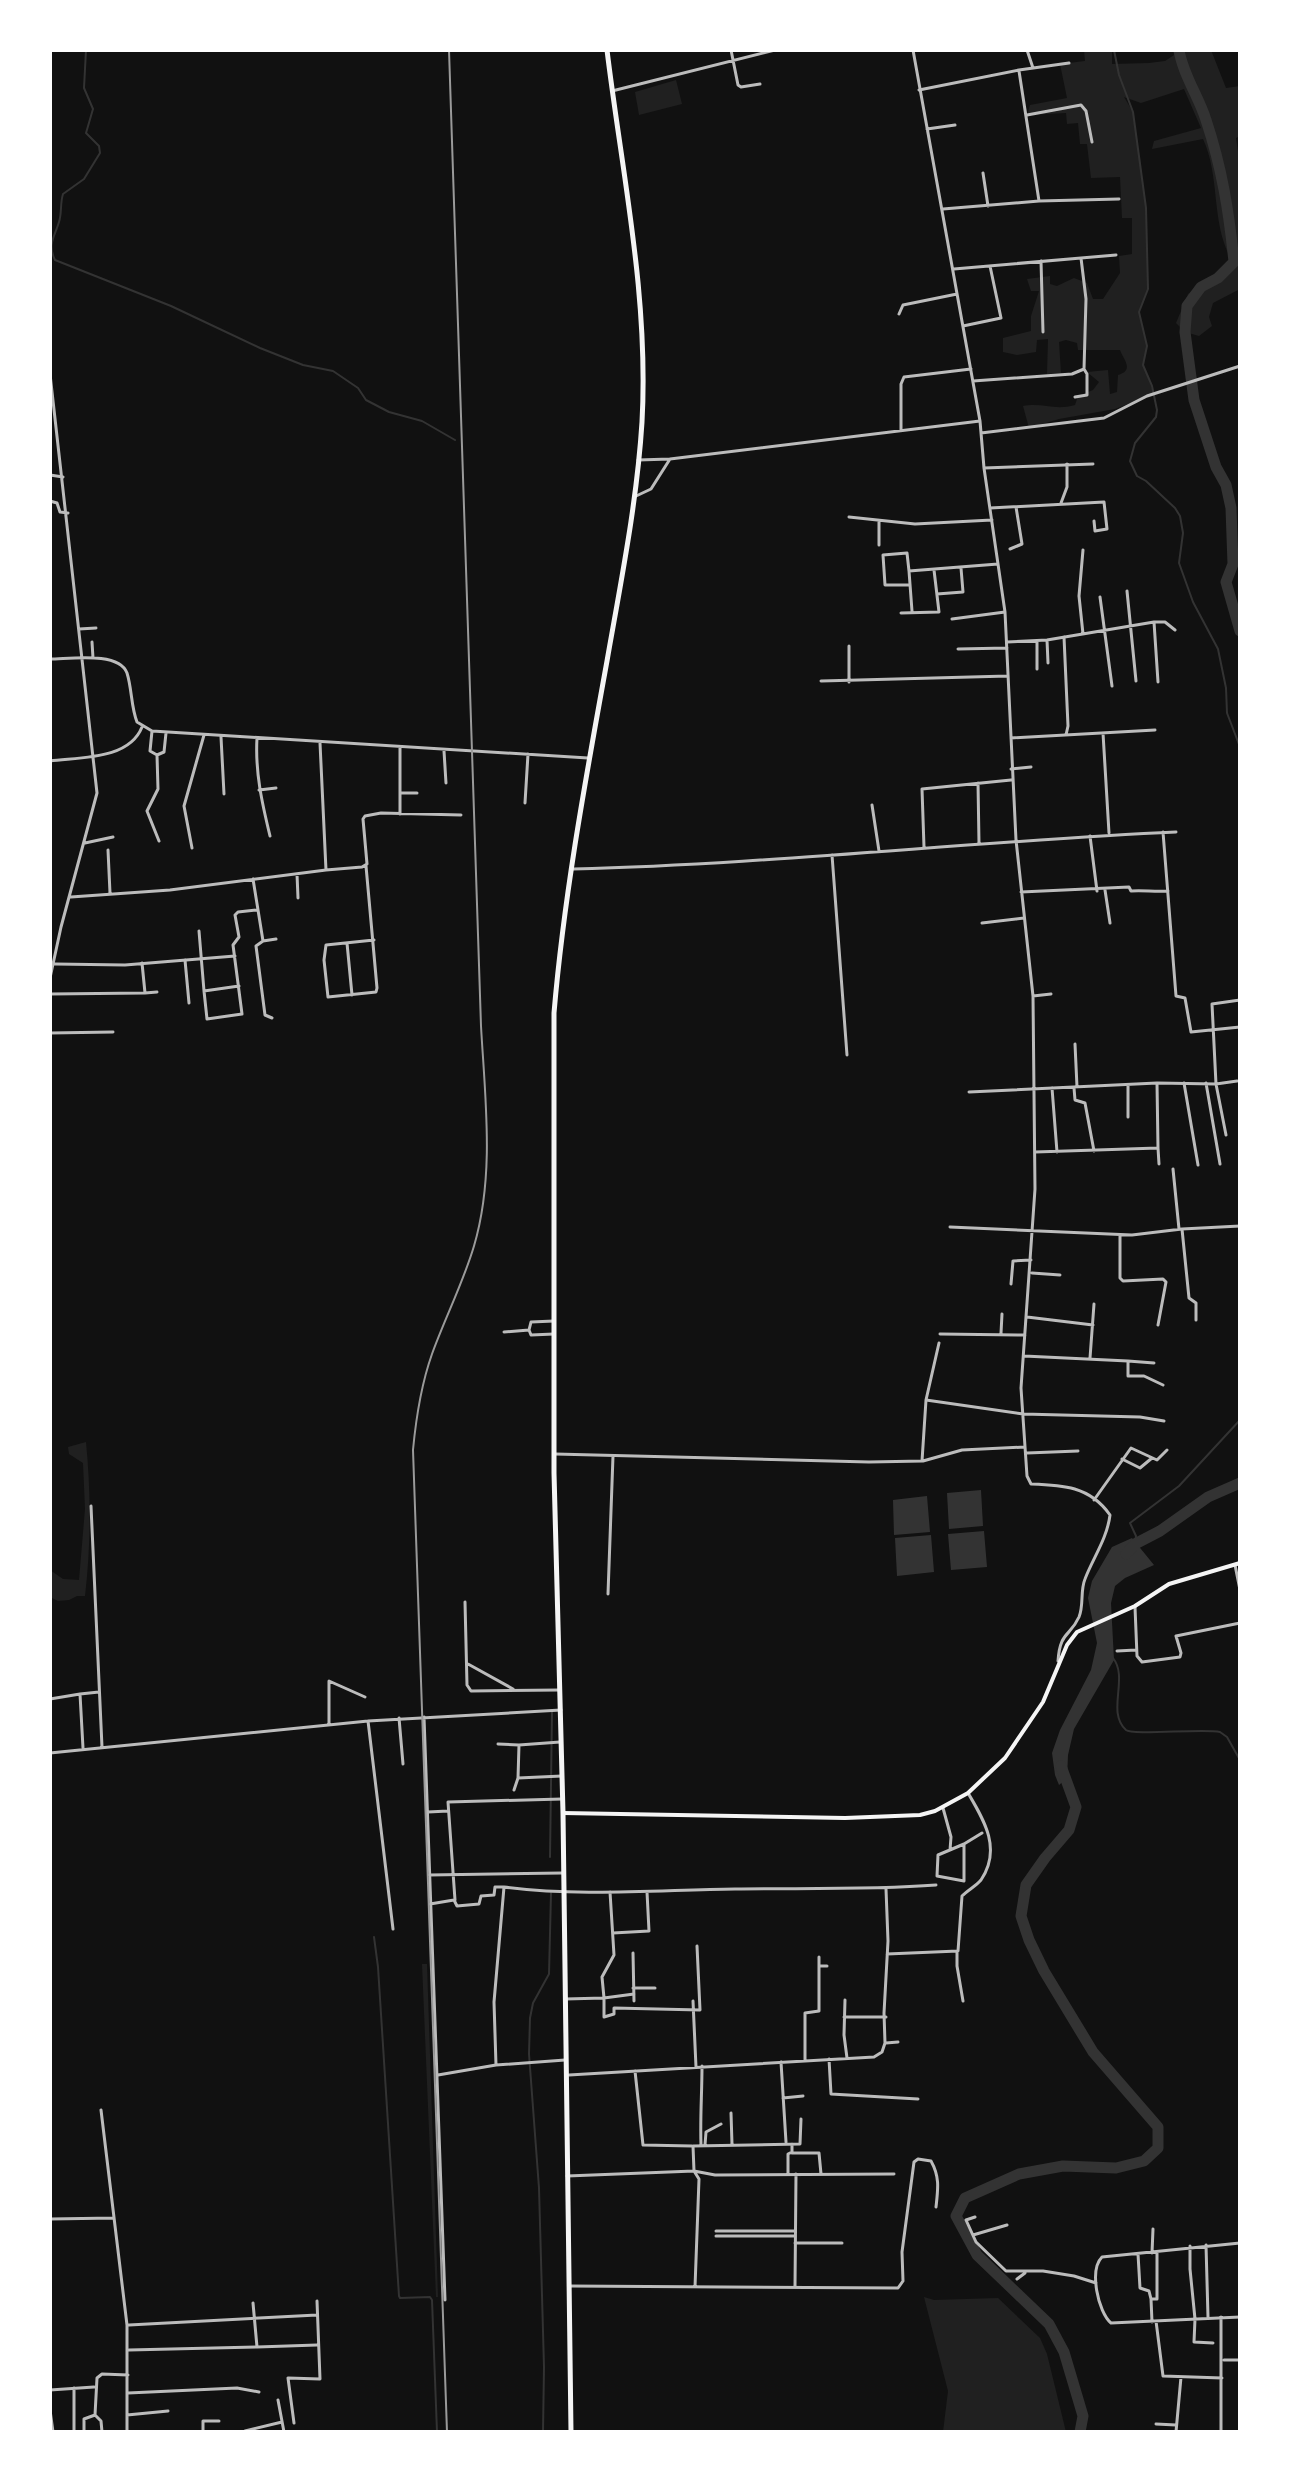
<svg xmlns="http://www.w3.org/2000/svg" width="1290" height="2482" font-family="'Playfair Display',serif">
  <rect width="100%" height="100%" fill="#111"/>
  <path fill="#202020" d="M1084,50H1112V64L1149,63L1165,61L1174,55L1173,50H1211L1226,88L1240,86V136L1236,138L1240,165V289L1213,303L1209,317L1212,326L1199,336L1185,332L1176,323L1188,294L1200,284L1218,278L1233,262C1210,225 1221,177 1203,139L1152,149L1154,141L1201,128L1184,89L1141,103L1124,97L1133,112L1146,208L1148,289L1139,312L1147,346L1143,365L1154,394L1115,409L1059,419L1029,428L1023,406C1042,402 1054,411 1075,405L1078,396L1093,390L1099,382L1087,372L1108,370L1110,394L1117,392L1118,375C1135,370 1123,359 1120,350H1078L1077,343L1066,340L1059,342L1061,373L1047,374L1048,339L1037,340L1036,352L1017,355L1003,352V338L1031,331V316L1039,291H1031L1027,279L1050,276V284L1057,286L1074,278L1087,283L1093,299H1103L1120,273L1119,256L1132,254V218H1122L1120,177L1091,178L1087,144H1080L1078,123L1067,124L1066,113L1027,115L1030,105L1067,98L1060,64L1085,61Z
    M676,80L682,104L639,115L635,92Z
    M86,1442C91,1492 91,1546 85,1596H77L69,1600L58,1601L50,1597V1570L63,1579L79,1580L85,1509L83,1463L69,1454L68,1447Z
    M422,1964H427L438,2297H436Z
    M924,2297L934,2300L998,2298L1040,2338L1047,2354L1066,2432H943L948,2391Z"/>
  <path fill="#333" d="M981,1490L983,1526L949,1529L947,1493Z
    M927,1496L930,1532L894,1535L893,1500Z
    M984,1531L987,1567L951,1570L948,1534Z
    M931,1535L934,1572L897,1576L895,1538Z
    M1132,1538L1154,1565L1125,1578L1115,1586L1111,1603L1114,1660L1074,1729L1068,1755L1067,1778L1059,1785L1055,1775L1052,1753L1060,1730L1091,1670L1097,1643L1088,1598L1092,1581L1112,1547Z"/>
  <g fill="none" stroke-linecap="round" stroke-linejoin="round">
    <path stroke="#333" stroke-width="2" d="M86,50L84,88L93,109L86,133L99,146L100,153L84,179L63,194C60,203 62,213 59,222C55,236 47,244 55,260L171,306L260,348L303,365L333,371L358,388L366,400L389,412L422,421L455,440
      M1114,50L1119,75L1133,112L1146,208L1148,289L1139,312L1147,346L1143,365L1152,386L1157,410L1156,417L1135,443L1130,461L1137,476L1146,481L1175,508L1180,516L1183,533L1179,563L1193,602L1218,649L1226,688L1227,713L1240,747
      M1135,1543L1136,1536L1130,1523L1179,1486L1240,1420
      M1113,1658C1129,1678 1106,1712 1126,1730C1133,1736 1203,1728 1220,1732L1227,1737L1240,1760
      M550,1857L552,1712
      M374,1937L378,1967L399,2296L400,2298L430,2297L432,2300L437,2432
      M543,2432L544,2367L539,2188L529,2054L530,2018L533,2003L549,1974L551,1893"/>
    <path stroke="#333" stroke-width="11" d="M1179,50C1183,75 1199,97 1206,120C1222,168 1229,212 1234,262L1218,278L1201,287L1187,306L1185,332L1194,400L1216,467L1226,485L1231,508L1233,564L1226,582L1240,631
      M1126,1554L1135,1544L1160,1531L1208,1497L1240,1483
      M1061,1766L1076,1807L1069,1830L1045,1858L1026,1885L1021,1916L1029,1940L1044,1971L1093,2052L1158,2127V2148L1144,2161L1116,2168L1063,2166L1019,2174L965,2198L956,2216L977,2255L1049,2324L1064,2352L1083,2416L1080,2432"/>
    <path stroke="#bcbcbc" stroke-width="3" d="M731,50L738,85L741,87L760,84
      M913,50L980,421L984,468L1005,612L1016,840L1033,996L1035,1189L1021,1388L1027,1476L1031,1484C1062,1485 1090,1486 1110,1515C1107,1539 1093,1558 1085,1579C1080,1591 1084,1605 1079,1617C1070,1637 1060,1631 1058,1661
      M1027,50L1033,68
      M1019,71L1039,201
      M919,90L1019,70L1069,63
      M612,91L775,50
      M1027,115L1081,105L1086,111L1092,142
      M927,129L955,125
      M983,173L988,206
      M943,209L1039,201L1119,199
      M1081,258L1116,255
      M1041,261L1043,332
      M954,269L1081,258L1086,299L1084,369L1072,374L973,381
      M899,314L903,305L957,294
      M963,326L1001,318L990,266
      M50,374L97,793L61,927L50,978
      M1075,397L1087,395V374L1084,369
      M901,430V384L904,377L971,369
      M981,433L1104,418L1147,396L1240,366
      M638,460L670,459
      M984,468L1093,464
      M50,475L63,477
      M634,497L651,489L670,459L980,421
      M50,501L57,503L60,512L68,513
      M1061,503L1067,487V464
      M990,508L1104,502L1107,529L1095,531L1094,521
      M849,517L915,524L992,520
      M879,545V522
      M1010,549L1022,544L1016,507
      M1083,550L1079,596L1083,634
      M909,571L912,611
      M910,585H885L883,555L907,553L909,571L998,564
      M1127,591L1136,681
      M937,594L963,592L961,568
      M1100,597L1112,686
      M901,613L939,612L934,570
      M952,619L1005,612
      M1154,622L1158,682
      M79,629L96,628
      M1064,637L1068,726L1066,735
      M1047,640L1048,663
      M1037,641V669
      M92,642L93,658
      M1007,642L1047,640L1154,622H1165L1175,630
      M849,646V682
      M958,649L1007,648
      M50,659C69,659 119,651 127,673C132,689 131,707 137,722L152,731L588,758
      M821,681L1008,676
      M152,731L150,751L157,755L164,752L166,733
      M1103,733L1109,833
      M221,737L224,794
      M257,738C255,772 262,803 270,836
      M1011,738L1155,730
      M320,743L326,870
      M444,751L446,783
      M157,755L158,789L147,811L159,841
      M50,761C80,757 129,760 142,727
      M1011,769L1031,767
      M978,783L979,843
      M259,790L276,788
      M400,793H417
      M525,803L528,754
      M872,805L879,851
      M400,814V747
      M1163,832L1176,996L1185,998L1191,1032L1240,1027
      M1090,836L1097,891
      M85,843L113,837
      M924,847L922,789L1011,780
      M192,848L184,806L204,735
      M108,850L110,893
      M832,855L847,1055
      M366,866L377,988L376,992L328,997L324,960L326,945L374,940
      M573,869C774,864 975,841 1176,832
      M297,874L298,898
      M253,879L263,941
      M1105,890L1110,923
      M1021,892L1129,887L1131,891C1143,890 1155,892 1168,891
      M71,897L170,890L326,870L362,867L367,864L363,819L365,816L381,813L461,815
      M982,923L1024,918
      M199,931L204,991L239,986
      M347,943L352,995
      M185,960L189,1003
      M55,964L125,965L235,956
      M204,991L207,1019L242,1014L233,945L239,937L235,915L238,912L257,910
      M145,993L157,992
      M50,994L145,993L142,963
      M1033,996L1051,994
      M272,1018L265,1015L256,946L263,941L276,939
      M50,1033L113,1032
      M1075,1044L1077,1087
      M1184,1083L1198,1165
      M1206,1083L1220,1164
      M1128,1085V1117
      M1052,1088L1057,1152
      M1074,1088L1075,1100L1085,1103L1094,1151
      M969,1092L1157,1083L1216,1084L1212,1004L1240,1000
      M1226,1135L1216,1084L1237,1081
      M1158,1148L1159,1164
      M1035,1152L1158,1148L1157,1083
      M1173,1169L1179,1229
      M950,1227L1132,1235L1182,1229L1240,1226
      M1182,1229L1189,1298L1196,1303V1320
      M1120,1235V1278L1123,1281L1163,1279L1166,1282L1158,1325
      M1032,1273L1060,1275
      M1011,1284L1013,1261L1031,1260
      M1027,1317L1093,1325
      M554,1321L531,1322L529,1330L531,1335L554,1334
      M504,1332L529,1330
      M1001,1333L1002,1314
      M940,1334L1025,1335
      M1024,1356L1128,1361V1376H1144L1163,1385
      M1090,1358L1094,1304
      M1128,1361L1154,1363
      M926,1400L1023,1414L1140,1417L1164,1421
      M1027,1453L1078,1451
      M555,1454L869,1462L923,1461L962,1450L1025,1447
      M1122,1459L1140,1468L1152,1458
      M922,1461L926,1400L939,1343
      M1094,1500L1131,1448L1157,1460L1167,1450
      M91,1506L102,1747
      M1235,1565L1240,1590
      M608,1594L613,1456
      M465,1602L467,1685L471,1691L560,1690
      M1135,1607L1137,1656L1142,1662L1180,1657L1181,1653L1176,1636L1240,1623
      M1117,1651L1136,1650
      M468,1664L513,1689
      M80,1694L99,1692
      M50,1699L80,1694L83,1748
      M424,1717L445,2300
      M399,1718L403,1764
      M368,1721L393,1929
      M329,1725V1681L365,1697
      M560,1742L519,1745L518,1778L562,1776
      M498,1744L519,1745
      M50,1753L368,1721L561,1710
      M514,1790L518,1778
      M943,1808L951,1837L950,1850
      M428,1812L448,1811
      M964,1844L938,1855L937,1876L964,1881V1844L982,1833
      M429,1875L562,1873
      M455,1900L448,1802L562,1799
      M430,1904L454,1900L457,1906L479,1904L481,1896L494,1895L495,1887H504
      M613,1933L649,1931L647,1892
      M633,1953L634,2001
      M957,1953V1966L963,2001
      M887,1954L958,1951L962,1896C968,1890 976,1886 981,1880C1002,1849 984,1820 968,1793
      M819,1957V1966
      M633,1988H655
      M634,1994L604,1998V2017L614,2014V2008L700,2010L697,1946
      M565,1999L604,1998L602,1977L614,1955L610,1892
      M845,2000L844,2035L847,2058
      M693,2001L696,2067
      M844,2017H886
      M886,2043L898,2042
      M829,2059L831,2094L918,2099
      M805,2061V2013L819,2011V1966H827
      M781,2062L786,2142
      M496,2065L494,2002L504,1887C580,1897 658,1890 735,1889C802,1888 869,1890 936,1885
      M635,2071L643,2145L692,2146
      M438,2075L496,2065L565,2060
      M569,2075L874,2057L882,2052L885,2043L884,2013L888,1941L886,1889
      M783,2098L803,2096
      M101,2110L127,2325V2432
      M731,2113L732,2144
      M701,2145C700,2118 702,2093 702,2066
      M705,2145L706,2132L721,2124
      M792,2153H819L821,2174
      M788,2173V2154L792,2152V2144
      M567,2176L694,2171L715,2175L894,2174
      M975,2217L966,2220L976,2242L1006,2271H1043L1074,2276L1096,2283
      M50,2219L114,2218
      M716,2231H795
      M973,2235L1007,2225
      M716,2236H795
      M795,2243H842
      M1240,2243L1102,2257C1089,2270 1098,2312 1111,2323L1240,2317
      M1206,2245L1208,2317
      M1190,2246V2269L1195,2319
      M1152,2253L1153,2229
      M1138,2254L1140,2288L1149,2291L1151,2299
      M1017,2279L1025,2273
      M569,2286L898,2288L903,2281L902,2252L914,2162L918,2159L931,2161C940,2177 938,2189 936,2207
      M795,2286L796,2174
      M695,2287L699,2179L694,2171L693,2146L800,2144L801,2119
      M253,2303L257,2347L317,2345
      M1221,2317V2432
      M1195,2319L1194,2342L1213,2343
      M1156,2321L1163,2376L1222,2378
      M1152,2322L1151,2299H1157V2252
      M129,2325L317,2315
      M129,2350L257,2347
      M1224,2360H1240
      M50,2390L94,2387
      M128,2393L237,2388L259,2392
      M278,2400L284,2432
      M50,2410L53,2432
      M127,2415L168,2411
      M294,2423L288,2378L320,2379L317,2301
      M1156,2424L1176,2425
      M84,2431V2419L95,2415
      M245,2431L282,2422
      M74,2432V2388
      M102,2432L101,2421L95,2415L97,2378L102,2374L128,2375
      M203,2432V2421H219
      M1176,2432L1181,2377"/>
    <path stroke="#f5f5f5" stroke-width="4" d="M563,1813L845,1818L920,1815L935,1811L968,1793L1005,1758L1043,1702L1067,1645L1077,1632L1135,1606L1169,1584L1240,1563"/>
    <path stroke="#f5f5f5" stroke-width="5" d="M571,2432L563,1813L554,1473V1013C564,895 586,777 607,661C621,581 637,502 642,422C649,296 622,174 607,50"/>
    <path stroke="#9a9a9a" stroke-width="2" d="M447,2432L413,1450C416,1418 421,1385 432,1354C445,1318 463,1283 474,1246C495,1175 485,1098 481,1026L449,50"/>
  </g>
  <rect width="1290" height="2482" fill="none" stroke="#ffffff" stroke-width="104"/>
</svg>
